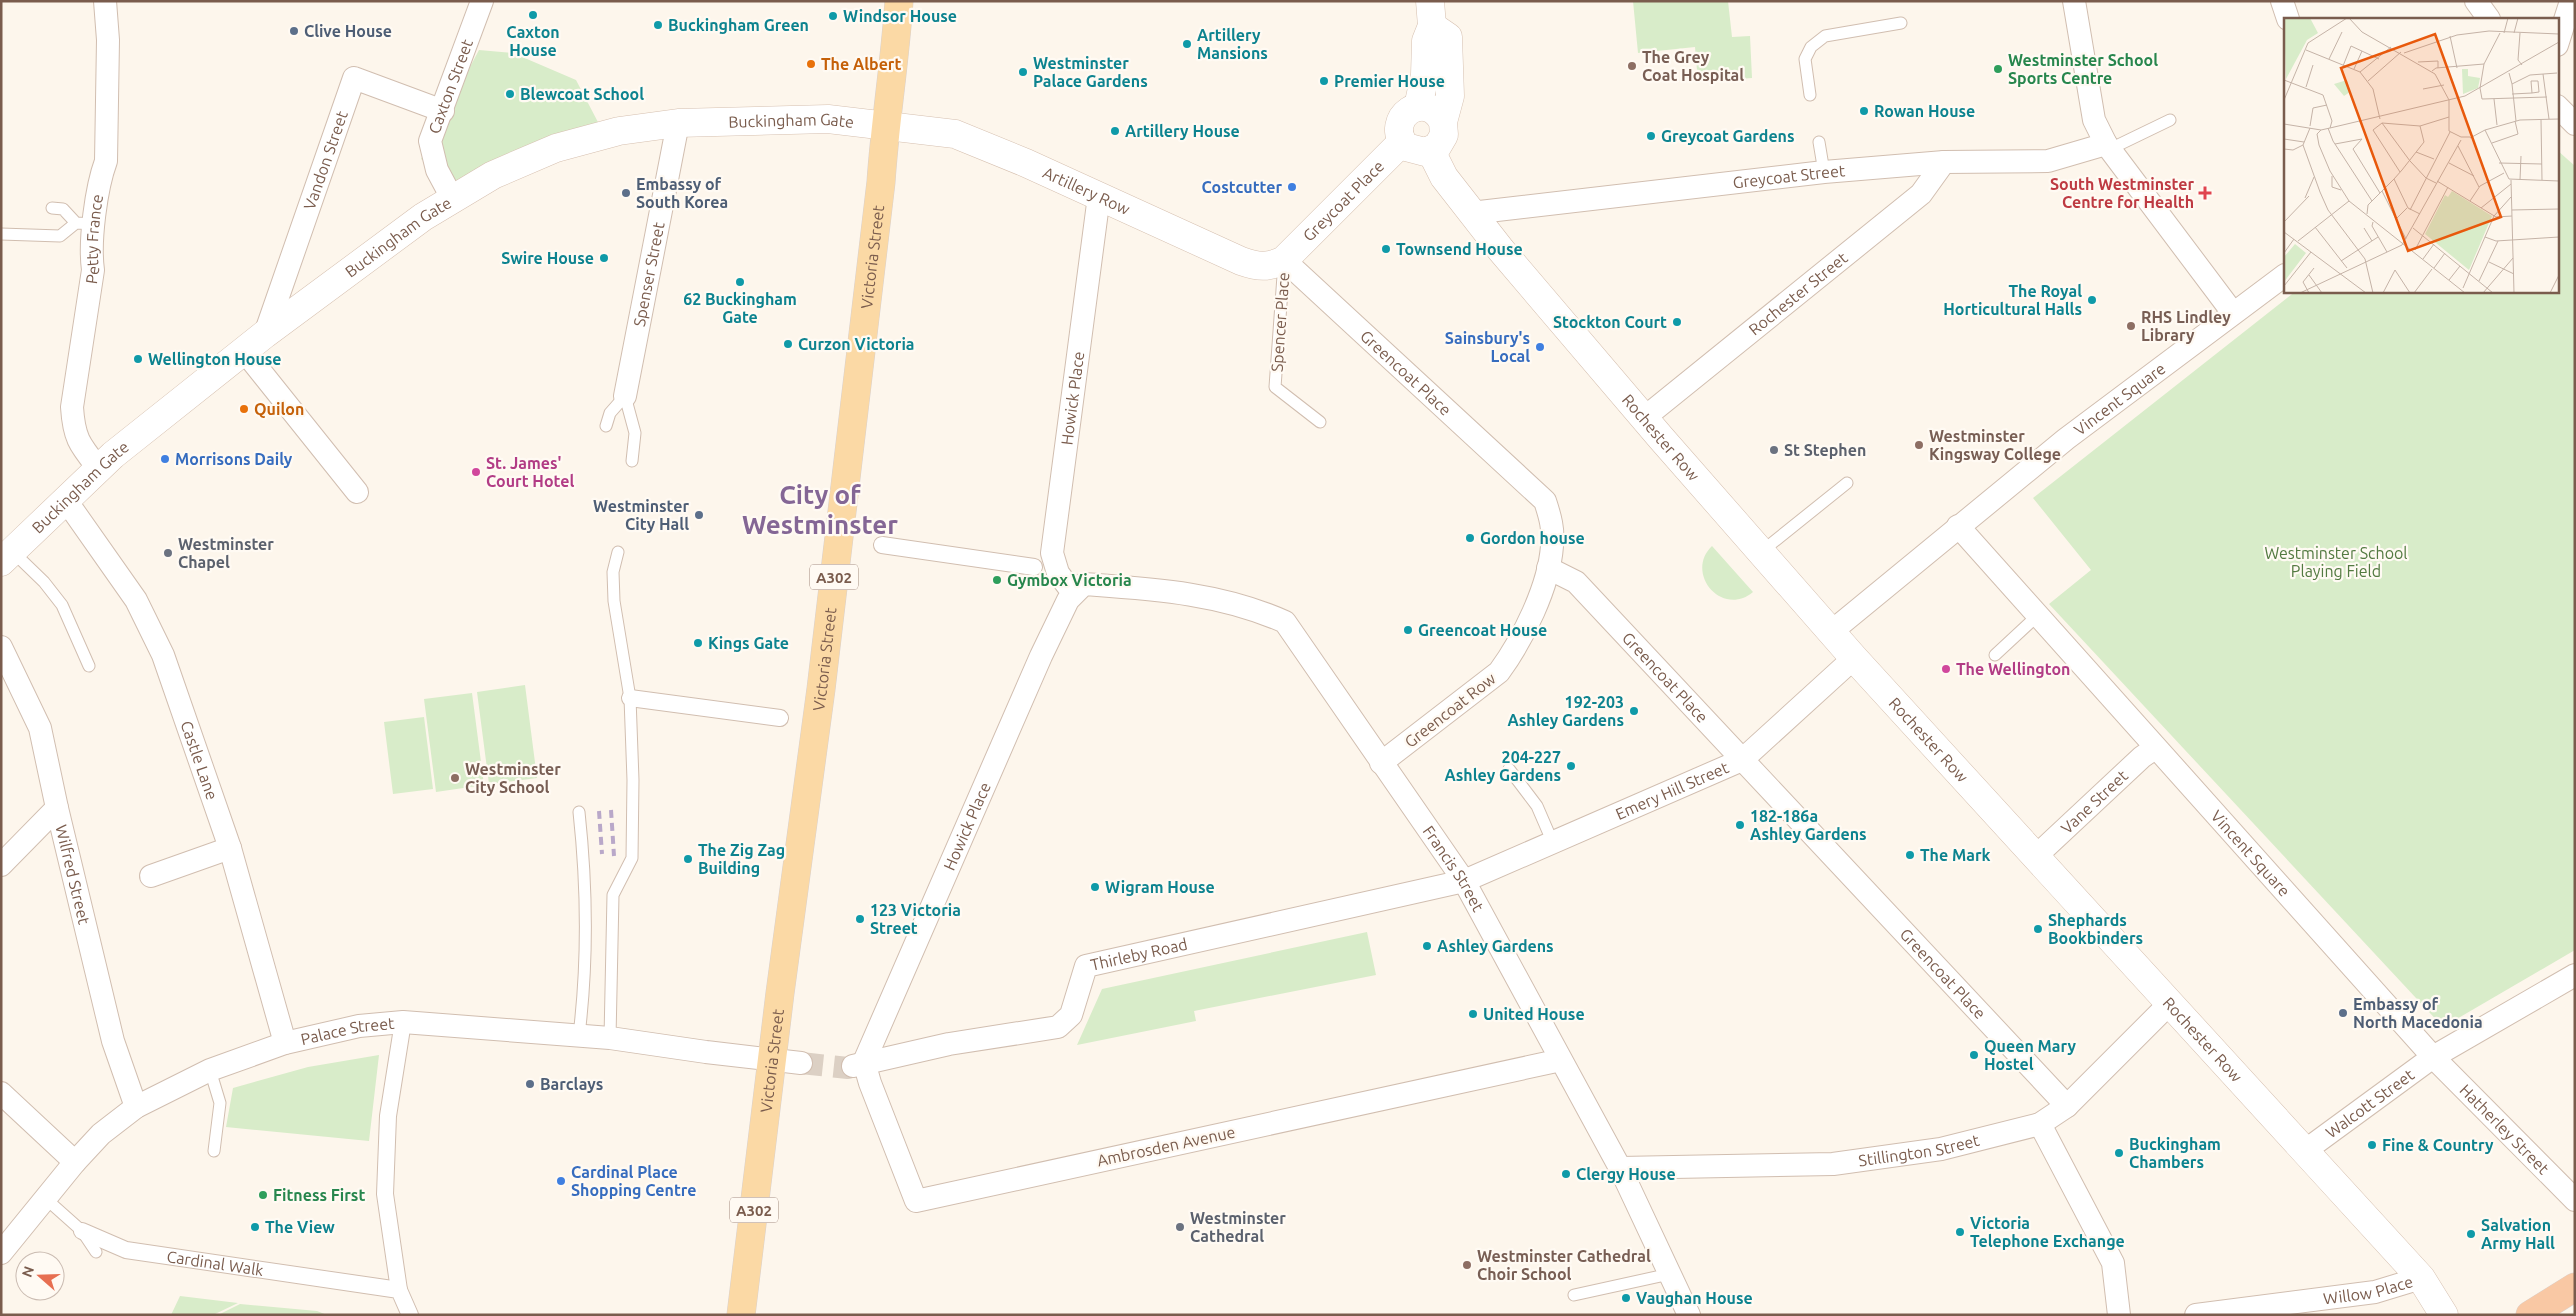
<svg xmlns="http://www.w3.org/2000/svg" width="2576" height="1316" font-family="Ubuntu,sans-serif">
  <rect width="100%" height="100%" fill="#fdf6ec"/>
  <path fill="#d8ecc9" d="M1633,1H1728L1732,37L1750,36L1752,78L1698,82L1695,47L1638,53Z
    M479,50L513,53L576,80L600,126L459,182L421,159Z
    M2557,150L2575,166V950L2443,1027L2049,604L2091,570L2033,498L2296,291H2557Z
    M1712,546L1753,592C1722,618 1684,573 1712,546Z
    M525,685L537,778L489,784L477,692Z
    M472,693L484,785L436,792L424,699Z
    M424,717L433,789L393,794L384,722Z
    M1367,932L1376,975L1194,1011L1196,1021L1077,1045L1102,989Z
    M379,1055L369,1141L226,1127L233,1088L308,1067Z
    M180,1296L238,1303L213,1315H171Z
    M240,1304L317,1311L327,1315H218Z"/>
  <g fill="none" stroke-linecap="round" stroke-linejoin="round">
    <path stroke="#dcd0c4" stroke-width="22" stroke-dasharray="22 11" stroke-linecap="butt" d="M801,1063L848,1068L853,1066"/>
    <g stroke="#d1beb0" stroke-width="13">
      <path id="service" d="M1810,95L1805,59L1811,47L1825,36L1901,23
        M1819,142L1824,172
        M2110,149L2170,120
        M52,208L63,209L76,223
        M1,234L60,236L76,223L94,224
        M1284,262L1275,387L1320,422
        M606,426L610,413L625,396L635,433L632,461
        M12,551L44,582L62,605L89,666
        M1761,552L1847,483
        M1995,655L2037,616
        M1509,769L1537,806L1553,843
        M579,812C587,886 588,961 579,1035
        M610,1038L613,895L632,858L633,780L630,698L614,601L613,572L618,552
        M210,1070L220,1103L214,1151
        M45,1198L82,1231L96,1252
        M1574,1295L1670,1274"/>
    </g>
    <g stroke="#d1beb0" stroke-width="18">
      <g id="pedestrian">
        <path d="M882,545L1034,567"/>
        <path d="M630,698L780,718"/>
        <path id="s1" d="M82,1231L126,1250L399,1290L410,1315"/>
        <path d="M399,1290L385,1194L388,1116L403,1022"/>
      </g>
    </g>
    <g stroke="#d1beb0" stroke-width="24">
      <g id="minor">
        <path d="M2074,1L2094,120L2106,144L2233,313"/>
        <path d="M2282,1L2288,19"/>
        <path d="M2476,1L2489,19"/>
        <path d="M2557,45L2571,1"/>
        <path d="M2557,106L2575,124"/>
        <path id="s2" d="M452,198L437,170L430,141L482,1"/>
        <path id="s3" d="M1471,213L1824,172L1944,162L2048,161L2106,144"/>
        <path id="s4" d="M1284,260L1545,501C1550,516 1554,530 1552,546C1549,587 1523,639 1499,672L1381,763"/>
        <path id="s5" d="M265,334L354,78L443,111"/>
        <path d="M245,352L357,492"/>
        <path id="s6" d="M625,396L678,123"/>
        <path id="s7" d="M1644,418L1921,194L1944,162"/>
        <path id="s8" d="M99,469C80,445 74,439 72,407L93,270C89,242 96,188 106,161L108,40L105,1"/>
        <path id="s9" d="M65,499L136,600L163,655L230,848L285,1043"/>
        <path id="s10" d="M1958,526L2433,1057L2575,1200"/>
        <path id="s11" d="M1548,568L1576,582L2067,1106"/>
        <path id="s12" d="M1073,593L1058,573L1052,553L1099,196"/>
        <path id="s13" d="M1831,632L2066,439L2285,275"/>
        <path id="s14" d="M1,647L40,728L57,808L113,1041L136,1107"/>
        <path id="s15" d="M2035,857L2142,757L2155,748"/>
        <path d="M1,865L57,808"/>
        <path d="M151,876L230,848"/>
        <path id="s16" d="M1561,1060L916,1201L870,1083L864,1062L1041,656L1068,600L1084,584C1153,589 1221,593 1285,622L1464,881L1620,1168L1689,1315"/>
        <path id="s17" d="M853,1066L949,1044L1058,1027L1071,1015L1086,966L1464,881L1742,760L1854,658"/>
        <path d="M1,1093L75,1162"/>
        <path d="M2040,1124L2113,1263L2119,1315"/>
        <path id="s18" d="M2306,1150L2433,1057L2575,975"/>
        <path id="s19" d="M1620,1168L1833,1164L1941,1149L2040,1124L2067,1106L2169,1004"/>
        <path id="s20" d="M1,1253L75,1162L101,1134L136,1107L210,1070L285,1043L359,1026L403,1022L610,1038L706,1052L801,1063"/>
        <path id="s21" d="M2196,1315L2375,1292L2421,1278"/>
      </g>
    </g>
    <g stroke="#d6c0b0" stroke-width="29">
      <g id="secondary">
        <path d="M1432,26L1448,37L1450,96L1443,122L1444,135L1437,147L1425,152L1406,147C1382,118 1426,88 1443,122"/>
        <path d="M1418,107L1425,75L1426,41L1432,26L1430,1"/>
        <path id="s22" d="M1431,151L1444,177L1501,250L1661,438L1854,658L2421,1278L2444,1315"/>
        <path id="s23" d="M1,562L113,455L265,334L423,217L493,175L556,148L619,131L678,123L828,119L955,134L1026,163L1241,261C1258,267 1268,268 1284,260L1402,142"/>
      </g>
    </g>
    <g stroke="#dad1cd" stroke-width="29">
      <g id="primary">
        <path id="s24" d="M741,1315L780,993L821,689L881,182C885,121 895,62 899,1"/>
      </g>
    </g>
    <g stroke="#dad1cd" stroke-width="29">
      <path id="trunk" d="M2530,1315L2575,1287"/>
    </g>
    <use href="#service" stroke="#fff" stroke-width="11"/>
    <use href="#pedestrian" stroke="#fff" stroke-width="16"/>
    <use href="#minor" stroke="#fff" stroke-width="22"/>
    <use href="#secondary" stroke="#fff" stroke-width="28"/>
    <use href="#primary" stroke="#fbd9a5" stroke-width="28"/>
    <use href="#trunk" stroke="#f9c8a4" stroke-width="28"/>
    <path stroke="#b9a8c9" stroke-width="4" stroke-dasharray="8 5" stroke-linecap="butt" d="M611,810L614,856
      M599,811L602,854"/>
  </g>
  <g fill="#0f9aa8" stroke="#fffaf3" stroke-width="2">
    <circle cx="533" cy="15" r="5"/>
    <circle cx="833" cy="16" r="5"/>
    <circle cx="658" cy="25" r="5"/>
    <circle cx="1187" cy="44" r="5"/>
    <circle cx="1023" cy="72" r="5"/>
    <circle cx="1324" cy="81" r="5"/>
    <circle cx="510" cy="94" r="5"/>
    <circle cx="1864" cy="111" r="5"/>
    <circle cx="1115" cy="131" r="5"/>
    <circle cx="1651" cy="136" r="5"/>
    <circle cx="1386" cy="249" r="5"/>
    <circle cx="604" cy="258" r="5"/>
    <circle cx="740" cy="282" r="5"/>
    <circle cx="2092" cy="300" r="5"/>
    <circle cx="1677" cy="322" r="5"/>
    <circle cx="788" cy="344" r="5"/>
    <circle cx="138" cy="359" r="5"/>
    <circle cx="1470" cy="538" r="5"/>
    <circle cx="1408" cy="630" r="5"/>
    <circle cx="698" cy="643" r="5"/>
    <circle cx="1634" cy="711" r="5"/>
    <circle cx="1571" cy="766" r="5"/>
    <circle cx="1740" cy="825" r="5"/>
    <circle cx="1910" cy="855" r="5"/>
    <circle cx="688" cy="859" r="5"/>
    <circle cx="1095" cy="887" r="5"/>
    <circle cx="860" cy="919" r="5"/>
    <circle cx="2038" cy="929" r="5"/>
    <circle cx="1427" cy="946" r="5"/>
    <circle cx="1473" cy="1014" r="5"/>
    <circle cx="1974" cy="1055" r="5"/>
    <circle cx="2372" cy="1145" r="5"/>
    <circle cx="2119" cy="1153" r="5"/>
    <circle cx="1566" cy="1174" r="5"/>
    <circle cx="255" cy="1227" r="5"/>
    <circle cx="1960" cy="1232" r="5"/>
    <circle cx="2471" cy="1234" r="5"/>
    <circle cx="1626" cy="1298" r="5"/>
  </g>
  <g fill="#5c6f8a" stroke="#fffaf3" stroke-width="2">
    <circle cx="294" cy="31" r="5"/>
    <circle cx="626" cy="193" r="5"/>
    <circle cx="699" cy="515" r="5"/>
    <circle cx="2343" cy="1013" r="5"/>
    <circle cx="530" cy="1084" r="5"/>
  </g>
  <g fill="#e8710a" stroke="#fffaf3" stroke-width="2">
    <circle cx="811" cy="64" r="5"/>
    <circle cx="244" cy="409" r="5"/>
  </g>
  <g fill="#8d6e63" stroke="#fffaf3" stroke-width="2">
    <circle cx="1632" cy="66" r="5"/>
    <circle cx="2131" cy="326" r="5"/>
    <circle cx="1919" cy="445" r="5"/>
    <circle cx="455" cy="778" r="5"/>
    <circle cx="1467" cy="1265" r="5"/>
  </g>
  <g fill="#2e9e5b" stroke="#fffaf3" stroke-width="2">
    <circle cx="1998" cy="69" r="5"/>
    <circle cx="997" cy="580" r="5"/>
    <circle cx="263" cy="1195" r="5"/>
  </g>
  <g fill="#3f7fe0" stroke="#fffaf3" stroke-width="2">
    <circle cx="1292" cy="187" r="5"/>
    <circle cx="1540" cy="347" r="5"/>
    <circle cx="165" cy="459" r="5"/>
    <circle cx="561" cy="1181" r="5"/>
  </g>
  <path fill="#e0444e" stroke="#fffaf3" stroke-width="2" d="M2202.5 185.5h5v5h5v5h-5v5h-5v-5h-5v-5h5z"/>
  <g fill="#6b7280" stroke="#fffaf3" stroke-width="2">
    <circle cx="1774" cy="450" r="5"/>
    <circle cx="168" cy="553" r="5"/>
    <circle cx="1180" cy="1227" r="5"/>
  </g>
  <g fill="#d1479c" stroke="#fffaf3" stroke-width="2">
    <circle cx="476" cy="472" r="5"/>
    <circle cx="1946" cy="669" r="5"/>
  </g>
  <g text-anchor="middle" dominant-baseline="central" stroke-width="4.5" stroke-linejoin="round" paint-order="stroke">
    <g fill="#fffaf3" stroke="#a28b7f" stroke-width="1">
      <rect x="810" y="564.5" width="48" height="25" rx="4"/>
      <rect x="730" y="1197.5" width="48" height="25" rx="4"/>
    </g>
    <g font-size="15" font-weight="bold" fill="#7a5c4d">
      <text x="834" y="577">A302</text>
      <text x="754" y="1210">A302</text>
    </g>
    <g font-size="16" font-weight="bold" fill="#0d838f" stroke="#fffaf3" text-anchor="start">
      <text x="843" y="16">Windsor House</text>
      <text x="668" y="25">Buckingham Green</text>
      <text x="533" y="32" text-anchor="middle">Caxton<tspan x="533" dy="18">House</tspan></text>
      <text x="1197" y="35">Artillery<tspan x="1197" dy="18">Mansions</tspan></text>
      <text x="1033" y="63">Westminster<tspan x="1033" dy="18">Palace Gardens</tspan></text>
      <text x="1334" y="81">Premier House</text>
      <text x="520" y="94">Blewcoat School</text>
      <text x="1874" y="111">Rowan House</text>
      <text x="1125" y="131">Artillery House</text>
      <text x="1661" y="136">Greycoat Gardens</text>
      <text x="1396" y="249">Townsend House</text>
      <text x="594" y="258" text-anchor="end">Swire House</text>
      <text x="2082" y="291" text-anchor="end">The Royal<tspan x="2082" dy="18">Horticultural Halls</tspan></text>
      <text x="740" y="299" text-anchor="middle">62 Buckingham<tspan x="740" dy="18">Gate</tspan></text>
      <text x="1667" y="322" text-anchor="end">Stockton Court</text>
      <text x="798" y="344">Curzon Victoria</text>
      <text x="148" y="359">Wellington House</text>
      <text x="1480" y="538">Gordon house</text>
      <text x="1418" y="630">Greencoat House</text>
      <text x="708" y="643">Kings Gate</text>
      <text x="1624" y="702" text-anchor="end">192-203<tspan x="1624" dy="18">Ashley Gardens</tspan></text>
      <text x="1561" y="757" text-anchor="end">204-227<tspan x="1561" dy="18">Ashley Gardens</tspan></text>
      <text x="1750" y="816">182-186a<tspan x="1750" dy="18">Ashley Gardens</tspan></text>
      <text x="698" y="850">The Zig Zag<tspan x="698" dy="18">Building</tspan></text>
      <text x="1920" y="855">The Mark</text>
      <text x="1105" y="887">Wigram House</text>
      <text x="870" y="910">123 Victoria<tspan x="870" dy="18">Street</tspan></text>
      <text x="2048" y="920">Shephards<tspan x="2048" dy="18">Bookbinders</tspan></text>
      <text x="1437" y="946">Ashley Gardens</text>
      <text x="1483" y="1014">United House</text>
      <text x="1984" y="1046">Queen Mary<tspan x="1984" dy="18">Hostel</tspan></text>
      <text x="2129" y="1144">Buckingham<tspan x="2129" dy="18">Chambers</tspan></text>
      <text x="2382" y="1145">Fine &amp; Country</text>
      <text x="1576" y="1174">Clergy House</text>
      <text x="1970" y="1223">Victoria<tspan x="1970" dy="18">Telephone Exchange</tspan></text>
      <text x="2481" y="1225">Salvation<tspan x="2481" dy="18">Army Hall</tspan></text>
      <text x="265" y="1227">The View</text>
      <text x="1636" y="1298">Vaughan House</text>
    </g>
    <g font-size="16" font-weight="bold" fill="#4e5e75" stroke="#fffaf3" text-anchor="start">
      <text x="304" y="31">Clive House</text>
      <text x="636" y="184">Embassy of<tspan x="636" dy="18">South Korea</tspan></text>
      <text x="689" y="506" text-anchor="end">Westminster<tspan x="689" dy="18">City Hall</tspan></text>
      <text x="2353" y="1004">Embassy of<tspan x="2353" dy="18">North Macedonia</tspan></text>
      <text x="540" y="1084">Barclays</text>
    </g>
    <g font-size="16" font-weight="bold" fill="#785e54" stroke="#fffaf3" text-anchor="start">
      <text x="1642" y="57">The Grey<tspan x="1642" dy="18">Coat Hospital</tspan></text>
      <text x="2141" y="317">RHS Lindley<tspan x="2141" dy="18">Library</tspan></text>
      <text x="1929" y="436">Westminster<tspan x="1929" dy="18">Kingsway College</tspan></text>
      <text x="465" y="769">Westminster<tspan x="465" dy="18">City School</tspan></text>
      <text x="1477" y="1256">Westminster Cathedral<tspan x="1477" dy="18">Choir School</tspan></text>
    </g>
    <g font-size="16" font-weight="bold" fill="#27864d" stroke="#fffaf3" text-anchor="start">
      <text x="2008" y="60">Westminster School<tspan x="2008" dy="18">Sports Centre</tspan></text>
      <text x="1007" y="580">Gymbox Victoria</text>
      <text x="273" y="1195">Fitness First</text>
    </g>
    <g font-size="16" font-weight="bold" fill="#c56008" stroke="#fffaf3" text-anchor="start">
      <text x="821" y="64">The Albert</text>
      <text x="254" y="409">Quilon</text>
    </g>
    <g font-size="16" fill="#7a5c4d" stroke="#fffaf3">
      <text stroke="none"><textPath href="#s2" startOffset="120">Caxton Street</textPath></text>
      <text stroke="none"><textPath href="#s23" startOffset="934">Buckingham Gate</textPath></text>
      <text stroke="none"><textPath href="#s5" startOffset="184">Vandon Street</textPath></text>
      <text stroke="none"><textPath href="#s3" startOffset="320">Greycoat Street</textPath></text>
      <text stroke="none"><textPath href="#s23" startOffset="1242">Artillery Row</textPath></text>
      <text stroke="none"><textPath href="#s23" startOffset="1540">Greycoat Place</textPath></text>
      <text stroke="none"><textPath href="#s23" startOffset="514">Buckingham Gate</textPath></text>
      <text stroke="none"><textPath href="#s8" startOffset="239">Petty France</textPath></text>
      <text stroke="none"><textPath href="#s24" startOffset="1066">Victoria Street</textPath></text>
      <text stroke="none"><textPath href="#s6" startOffset="124">Spenser Street</textPath></text>
      <text stroke="none"><textPath href="#s7" startOffset="198">Rochester Street</textPath></text>
      <text transform="translate(1280 322) rotate(-86)">Spencer Place</text>
      <text stroke="none"><textPath href="#s4" startOffset="166">Greencoat Place</textPath></text>
      <text stroke="none"><textPath href="#s12" startOffset="202">Howick Place</textPath></text>
      <text stroke="none"><textPath href="#s13" startOffset="371">Vincent Square</textPath></text>
      <text stroke="none"><textPath href="#s22" startOffset="368">Rochester Row</textPath></text>
      <text stroke="none"><textPath href="#s23" startOffset="109">Buckingham Gate</textPath></text>
      <text stroke="none"><textPath href="#s24" startOffset="661">Victoria Street</textPath></text>
      <text stroke="none"><textPath href="#s11" startOffset="162">Greencoat Place</textPath></text>
      <text transform="translate(1450 710) rotate(-38)">Greencoat Row</text>
      <text stroke="none"><textPath href="#s22" startOffset="772">Rochester Row</textPath></text>
      <text stroke="none"><textPath href="#s9" startOffset="296">Castle Lane</textPath></text>
      <text stroke="none"><textPath href="#s17" startOffset="892">Emery Hill Street</textPath></text>
      <text stroke="none"><textPath href="#s15" startOffset="81">Vane Street</textPath></text>
      <text stroke="none"><textPath href="#s16" startOffset="1066">Howick Place</textPath></text>
      <text stroke="none"><textPath href="#s10" startOffset="439">Vincent Square</textPath></text>
      <text stroke="none"><textPath href="#s16" startOffset="1841">Francis Street</textPath></text>
      <text stroke="none"><textPath href="#s14" startOffset="240">Wilfred Street</textPath></text>
      <text stroke="none"><textPath href="#s17" startOffset="332">Thirleby Road</textPath></text>
      <text stroke="none"><textPath href="#s11" startOffset="568">Greencoat Place</textPath></text>
      <text stroke="none"><textPath href="#s20" startOffset="426">Palace Street</textPath></text>
      <text stroke="none"><textPath href="#s22" startOffset="1178">Rochester Row</textPath></text>
      <text stroke="none"><textPath href="#s24" startOffset="256">Victoria Street</textPath></text>
      <text stroke="none"><textPath href="#s18" startOffset="79">Walcott Street</textPath></text>
      <text stroke="none"><textPath href="#s10" startOffset="814">Hatherley Street</textPath></text>
      <text transform="translate(1166 1146) rotate(-12)">Ambrosden Avenue</text>
      <text stroke="none"><textPath href="#s19" startOffset="300">Stillington Street</textPath></text>
      <text stroke="none"><textPath href="#s1" startOffset="138">Cardinal Walk</textPath></text>
      <text stroke="none"><textPath href="#s21" startOffset="174">Willow Place</textPath></text>
    </g>
    <g font-size="16" font-weight="bold" fill="#be3a42" stroke="#fffaf3" text-anchor="end">
      <text x="2194" y="184">South Westminster<tspan x="2194" dy="18">Centre for Health</tspan></text>
    </g>
    <g font-size="16" font-weight="bold" fill="#366cbe" stroke="#fffaf3" text-anchor="end">
      <text x="1282" y="187">Costcutter</text>
      <text x="1530" y="338">Sainsbury's<tspan x="1530" dy="18">Local</tspan></text>
      <text x="175" y="459" text-anchor="start">Morrisons Daily</text>
      <text x="571" y="1172" text-anchor="start">Cardinal Place<tspan x="571" dy="18">Shopping Centre</tspan></text>
    </g>
    <g font-size="16" font-weight="bold" fill="#5b616d" stroke="#fffaf3" text-anchor="start">
      <text x="1784" y="450">St Stephen</text>
      <text x="178" y="544">Westminster<tspan x="178" dy="18">Chapel</tspan></text>
      <text x="1190" y="1218">Westminster<tspan x="1190" dy="18">Cathedral</tspan></text>
    </g>
    <g font-size="16" font-weight="bold" fill="#b23c85" stroke="#fffaf3" text-anchor="start">
      <text x="486" y="463">St. James'<tspan x="486" dy="18">Court Hotel</tspan></text>
      <text x="1956" y="669">The Wellington</text>
    </g>
    <g font-size="16" fill="#537a41" stroke="#fffaf3">
      <text x="2336" y="553">Westminster School<tspan x="2336" dy="18">Playing Field</tspan></text>
    </g>
    <g font-size="26" font-weight="bold" fill="#846695" stroke="#fffaf3">
      <text x="820" y="494">City of<tspan x="820" dy="30">Westminster</tspan></text>
    </g>
  </g>
  <g transform="translate(2284 18)">
    <rect width="275" height="275" fill="#fdf6ec"/>
    <path d="M0,0H26L34,15L23,22L2,61ZM178,51H184V58L196,60L194,70L179,76ZM63,62L66,74L60,78L50,66ZM168,173L208,198L185,252L141,216L161,177L164,179ZM11,226L22,235L0,264V239Z" fill="#d8ecc9"/>
    <path fill="none" stroke="#c5b3a7" stroke-width="1" d="M65,0L78,14L151,56L165,82V113L177,119H186M216,15L200,46L196,70L198,81L263,79M220,15L224,0M230,15L234,0M236,15L234,42L238,47M166,18L173,50M22,32L76,54L89,71L96,101M120,35L173,17L205,13L275,16M45,41L58,14M275,41V65M134,44L154,43V50M59,48L67,28L95,41M70,51L78,33M148,53L152,50L200,46M76,54L107,29M225,55L228,66L246,57L273,55M259,56L265,101M0,62L39,77L48,103L46,110L37,112L0,106M84,63L117,34M228,66L232,103M22,69L29,47M139,71L160,67M228,76L248,75L255,74L254,63H247L248,75M210,81L213,107M0,82L24,25L63,0M257,102L258,162M98,105L126,143L142,160L152,165M26,108L29,90L43,87M136,108L165,99M26,110L19,127L36,174M44,110L49,123L88,183M46,110L181,78L275,24M37,112L33,116L35,127L46,153L65,183L181,275M201,112L236,102L275,101M186,120L201,112L225,161L275,163M0,121L20,124M208,125L234,116L231,103M51,126L78,121L69,131L96,175M174,128L195,169M0,131L9,132L19,127M132,134L150,141M165,145L190,158M215,145L258,146M48,158V169L57,172M110,161L124,190L136,196M227,162L230,275M236,162L237,138M153,163L212,199L228,198M98,173L122,221M36,174L44,192L81,241L89,275M21,180L30,159M186,183L196,168L220,155M197,190L227,166M126,192L166,114M228,192L275,191M83,196L84,187L110,161L118,152L140,124L136,108L98,105L89,112L116,154M112,201L123,190M0,204L25,178M89,204L88,208L103,234M31,209L63,250M80,210L88,223M129,210L209,275M0,214L82,275M201,219L212,223L275,219M14,223L65,183M118,227L177,122M131,232L164,169M0,235L10,221M139,241L150,226M57,243L94,219M205,244L230,256M150,250L161,235M25,257L38,275M165,262L176,248M195,263L214,223M0,268L27,234M179,270L210,198L227,179M16,275L118,227M25,275L19,264L30,250M99,275L111,252L126,275M130,275L148,251M199,275L229,240M266,275L275,257"/>
    <path fill="#e8590c" fill-opacity="0.15" stroke="#e8590c" stroke-width="2.5" d="M151,16L217,199L124,233L57,50Z"/>
    <rect width="275" height="275" fill="none" stroke="#7a5c4d" stroke-width="2.5"/>
  </g>
  <rect width="2576" height="1316" fill="none" stroke="#7a5c4d" stroke-width="5"/>
  <g transform="translate(40 1276) rotate(290)"><circle r="24" fill="#fffaf3" stroke="#cabbb1"/>
  <path d="M0-4L9 19L0 12L-9 19Z" fill="#e76f51"/>
  <text y="-8" font-size="14" font-weight="bold" text-anchor="middle" fill="#7a5c4d">N</text>
  </g>
</svg>
